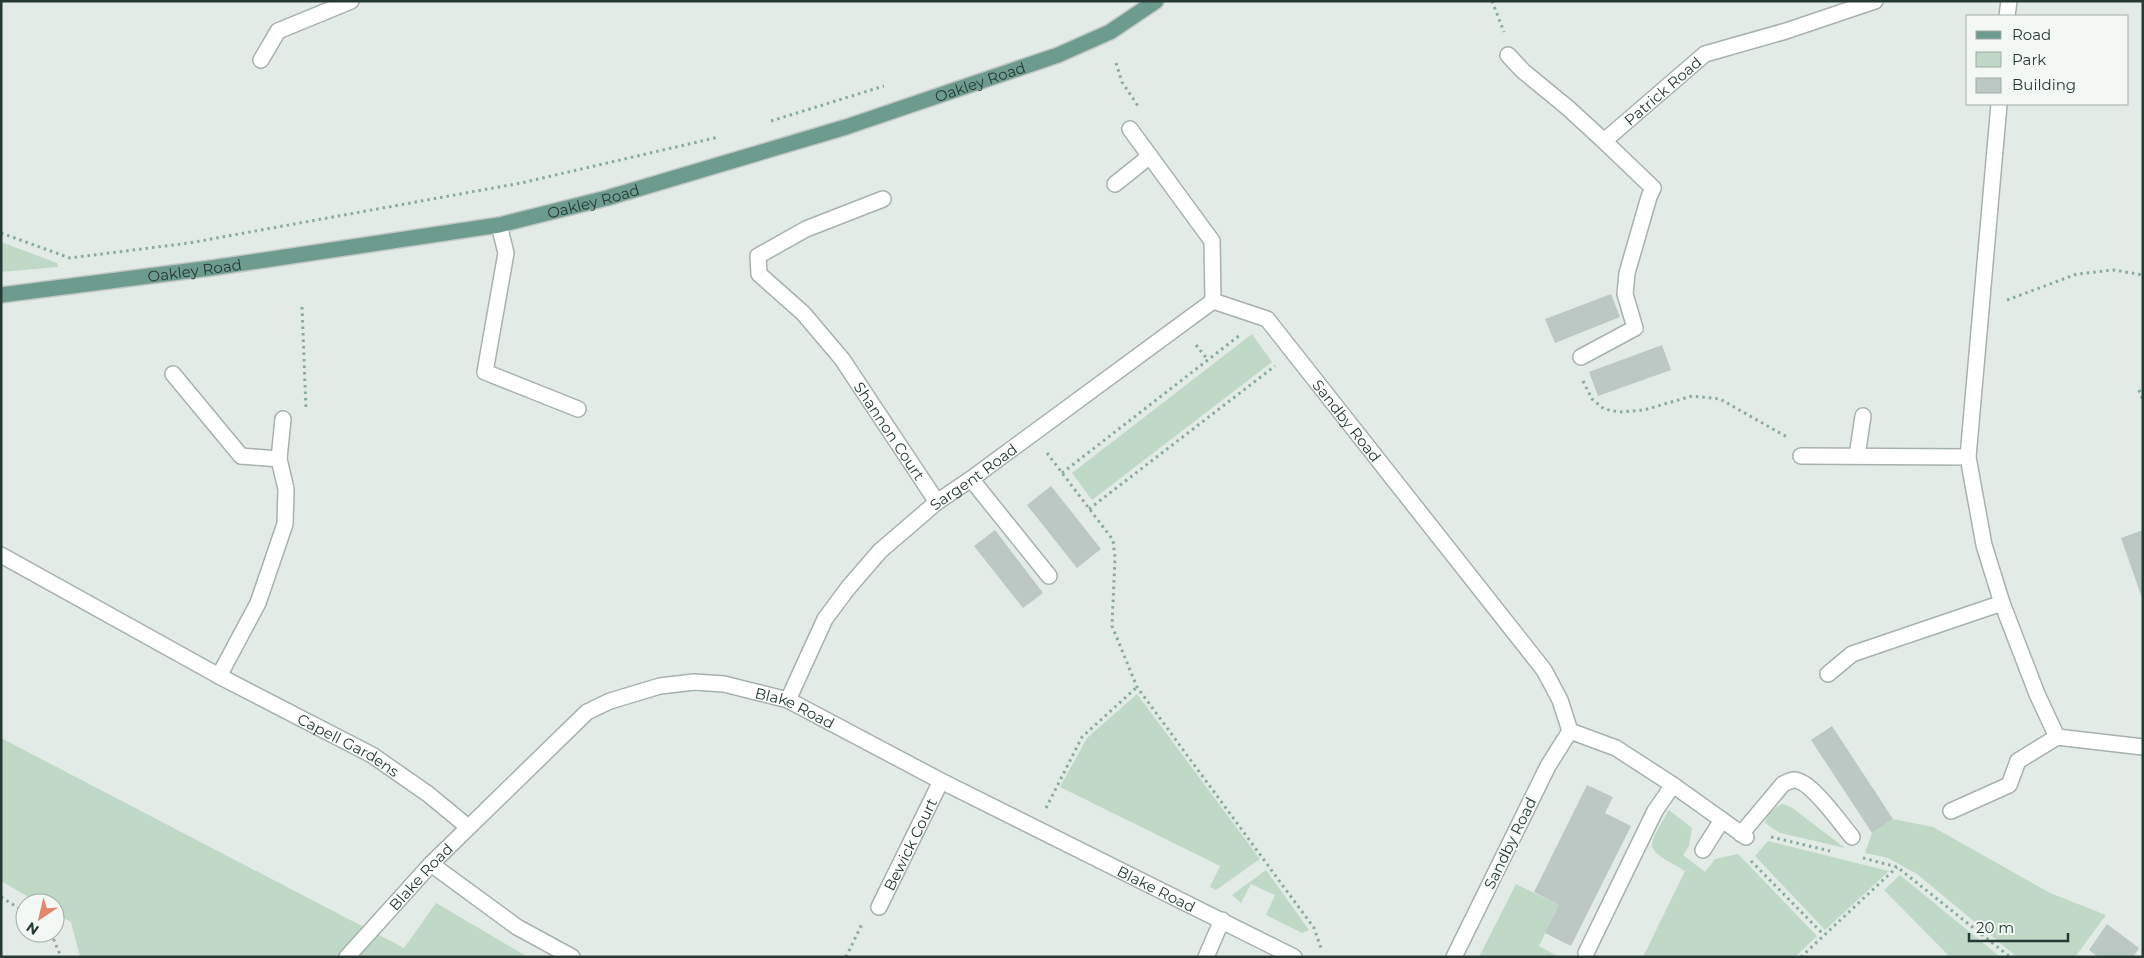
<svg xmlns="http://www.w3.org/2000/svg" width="2144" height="958" font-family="Montserrat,sans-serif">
  <rect width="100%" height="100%" fill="#e3ebe7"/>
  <path fill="#bfd9c6" d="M1,242L57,263L58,267L1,272Z
    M1252,334L1272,362L1092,500L1072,473Z
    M1137,694L1260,859L1216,890L1210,887L1220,866L1060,787L1087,738Z
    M1,738L404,948L436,903L528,957H80L71,922L55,913V903H39L1,881Z
    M1783,804L1791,807L1845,848L1780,833L1765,823C1766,815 1775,807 1783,804Z
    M1669,810L1692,828L1689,846L1683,855L1705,872L1715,859L1738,854L1817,936L1795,957H1643L1685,871C1645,847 1644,853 1669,810Z
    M1893,819L1933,827L2050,893L2106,915L2075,957H2017L1917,874L1888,858L1865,853L1872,833Z
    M1768,841L1889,871L1825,930L1755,856Z
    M1266,870L1309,930L1302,933L1266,915L1275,895L1251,884L1241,903L1232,895Z
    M1900,875L1999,956L1950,957L1884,890Z
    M1516,884L1559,905L1539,946L1559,957H1479Z"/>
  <path fill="#bcc8c3" d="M1611,294L1620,317L1555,343L1545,319Z
    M1662,345L1671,370L1598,396L1589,372Z
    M1051,486L1101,549L1077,568L1027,505Z
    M995,530L1043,593L1023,608L974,546Z
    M2143,530V598H2142L2121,538Z
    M1832,726L1893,819L1872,833L1811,740Z
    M1587,785L1613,797L1605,813L1631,826L1571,946L1545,933L1559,905L1534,892Z
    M2107,924L2139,948L2133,957H2098L2089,950Z"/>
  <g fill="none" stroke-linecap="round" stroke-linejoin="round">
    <g stroke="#a6b2ae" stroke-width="18">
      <path id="service" d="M1508,55L1523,71L1568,108
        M499,225L506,253L485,372L578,409
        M1581,357L1635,328L1625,294L1627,273L1649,197L1653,188
        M173,374L241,456
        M971,479L1049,576
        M1828,674L1852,654L2002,603
        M1951,811L2009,785L2018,761
        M1741,834L1783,784C1786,783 1790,780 1794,780C1811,780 1841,824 1852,837
        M1586,953L1655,811L1673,785"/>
    </g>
    <g stroke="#a6b2ae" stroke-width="18">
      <g id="minor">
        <path d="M2007,16L2009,1"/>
        <path d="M261,60L278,31L351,1"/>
        <path d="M1999,104L1968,457L1984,545L2002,603L2037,694L2057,737L2143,747"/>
        <path d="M1568,108L1604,141"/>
        <path id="s1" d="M1130,129L1212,241L1213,301L1267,319L1544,670L1560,700L1570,731L1548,766L1454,957"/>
        <path d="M1115,184L1150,156"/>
        <path id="s2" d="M1653,188L1604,141L1705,54L1786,31L1875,1"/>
        <path id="s3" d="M883,199L806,229L758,256L759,274L803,313L842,359L937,502"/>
        <path d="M241,456L279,459"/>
        <path d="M1801,456L1968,457"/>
        <path d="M1857,456L1863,416"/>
        <path id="s4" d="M1,555L219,676L372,755L428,794L468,827"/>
        <path d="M219,676L258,603L285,524L286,489L279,459L283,419"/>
        <path id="s5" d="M788,700L825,619L848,588L880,551L937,502L971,479L1213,301"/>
        <path d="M1570,731L1616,748L1673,785L1746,837"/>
        <path d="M2018,761L2057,737"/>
        <path d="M1703,850L1722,820"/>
        <path d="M431,864L517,927L572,957"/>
        <path id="s6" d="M879,907L941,781"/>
        <path id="s7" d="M347,957L431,864L587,712L610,701L660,686L694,682L724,684L788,700L941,781L1294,957"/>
        <path d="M1206,957L1222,920"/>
      </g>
    </g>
    <g stroke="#c2c8c6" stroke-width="18">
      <g id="primary">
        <path id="s8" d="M1,295L211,268L499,225L607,198L846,127L1058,55L1110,32L1156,1"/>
      </g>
    </g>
    <path stroke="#88ab9f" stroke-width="3" stroke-dasharray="2.5 4" stroke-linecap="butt" d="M1492,1L1504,32
      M1116,63L1122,82L1138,106
      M771,121L884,86
      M1,233L70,258L189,243L521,183L719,137
      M2007,300L2077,274L2114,270L2143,275
      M302,307L306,409
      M1196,345L1208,360
      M1583,381L1592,399L1604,409L1619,412L1644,410L1692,396L1720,399L1787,437
      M2139,390L2143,400
      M1047,453L1113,540L1115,558L1112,626L1137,687L1314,928L1321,948
      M1062,473L1240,335
      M1089,509L1275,366
      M1046,808L1082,737L1137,687
      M1771,837L1830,851
      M1863,858L1897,867L2010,957
      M1751,861L1824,935
      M1,897L25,912
      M51,933L61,957
      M846,957L862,924
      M1801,957L1897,867"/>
    <use href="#service" stroke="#fff" stroke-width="15"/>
    <use href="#minor" stroke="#fff" stroke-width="15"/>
    <use href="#primary" stroke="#6d9b8e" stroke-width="15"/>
  </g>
  <g text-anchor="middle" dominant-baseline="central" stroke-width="4" stroke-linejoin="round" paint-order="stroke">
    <g font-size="15" fill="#253a34" stroke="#f3f8f5">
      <text stroke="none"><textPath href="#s8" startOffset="1005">Oakley Road</textPath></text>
      <text stroke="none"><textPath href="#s2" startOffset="145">Patrick Road</textPath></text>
      <text stroke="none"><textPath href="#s8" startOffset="600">Oakley Road</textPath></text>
      <text stroke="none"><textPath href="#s8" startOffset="195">Oakley Road</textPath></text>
      <text stroke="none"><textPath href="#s1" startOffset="385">Sandby Road</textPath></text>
      <text stroke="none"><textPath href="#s3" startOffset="361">Shannon Court</textPath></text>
      <text stroke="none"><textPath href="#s5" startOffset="296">Sargent Road</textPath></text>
      <text stroke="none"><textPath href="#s7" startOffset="560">Blake Road</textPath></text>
      <text stroke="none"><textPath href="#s4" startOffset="396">Capell Gardens</textPath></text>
      <text transform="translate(1510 843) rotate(-64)">Sandby Road</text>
      <text stroke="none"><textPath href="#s6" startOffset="70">Bewick Court</textPath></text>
      <text stroke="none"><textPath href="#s7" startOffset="109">Blake Road</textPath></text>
      <text stroke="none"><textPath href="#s7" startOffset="965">Blake Road</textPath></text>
    </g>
  </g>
  <rect width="2144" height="958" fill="none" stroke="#253a34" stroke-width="5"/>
  <rect x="1966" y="15" width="162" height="90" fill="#f3f8f5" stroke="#a1aca8"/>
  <rect x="1976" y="31" width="25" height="8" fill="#6d9b8e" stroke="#a1aca8"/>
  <text x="2012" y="40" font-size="15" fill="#253a34">Road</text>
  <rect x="1976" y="52" width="25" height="15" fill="#bfd9c6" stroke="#a1aca8"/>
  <text x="2012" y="65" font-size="15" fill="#253a34">Park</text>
  <rect x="1976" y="78" width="25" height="15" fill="#bcc8c3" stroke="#a1aca8"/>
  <text x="2012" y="90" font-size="15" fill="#253a34">Building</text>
  <g transform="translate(40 918) rotate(215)"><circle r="24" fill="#f3f8f5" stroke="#a1aca8"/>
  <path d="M0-4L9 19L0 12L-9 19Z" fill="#e0876c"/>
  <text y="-8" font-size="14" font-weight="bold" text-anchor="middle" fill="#253a34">N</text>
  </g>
  <path d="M1969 933v8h99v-8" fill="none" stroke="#253a34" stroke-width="2.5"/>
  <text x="1976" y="933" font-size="15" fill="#253a34" stroke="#f3f8f5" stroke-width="4" paint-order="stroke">20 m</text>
</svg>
